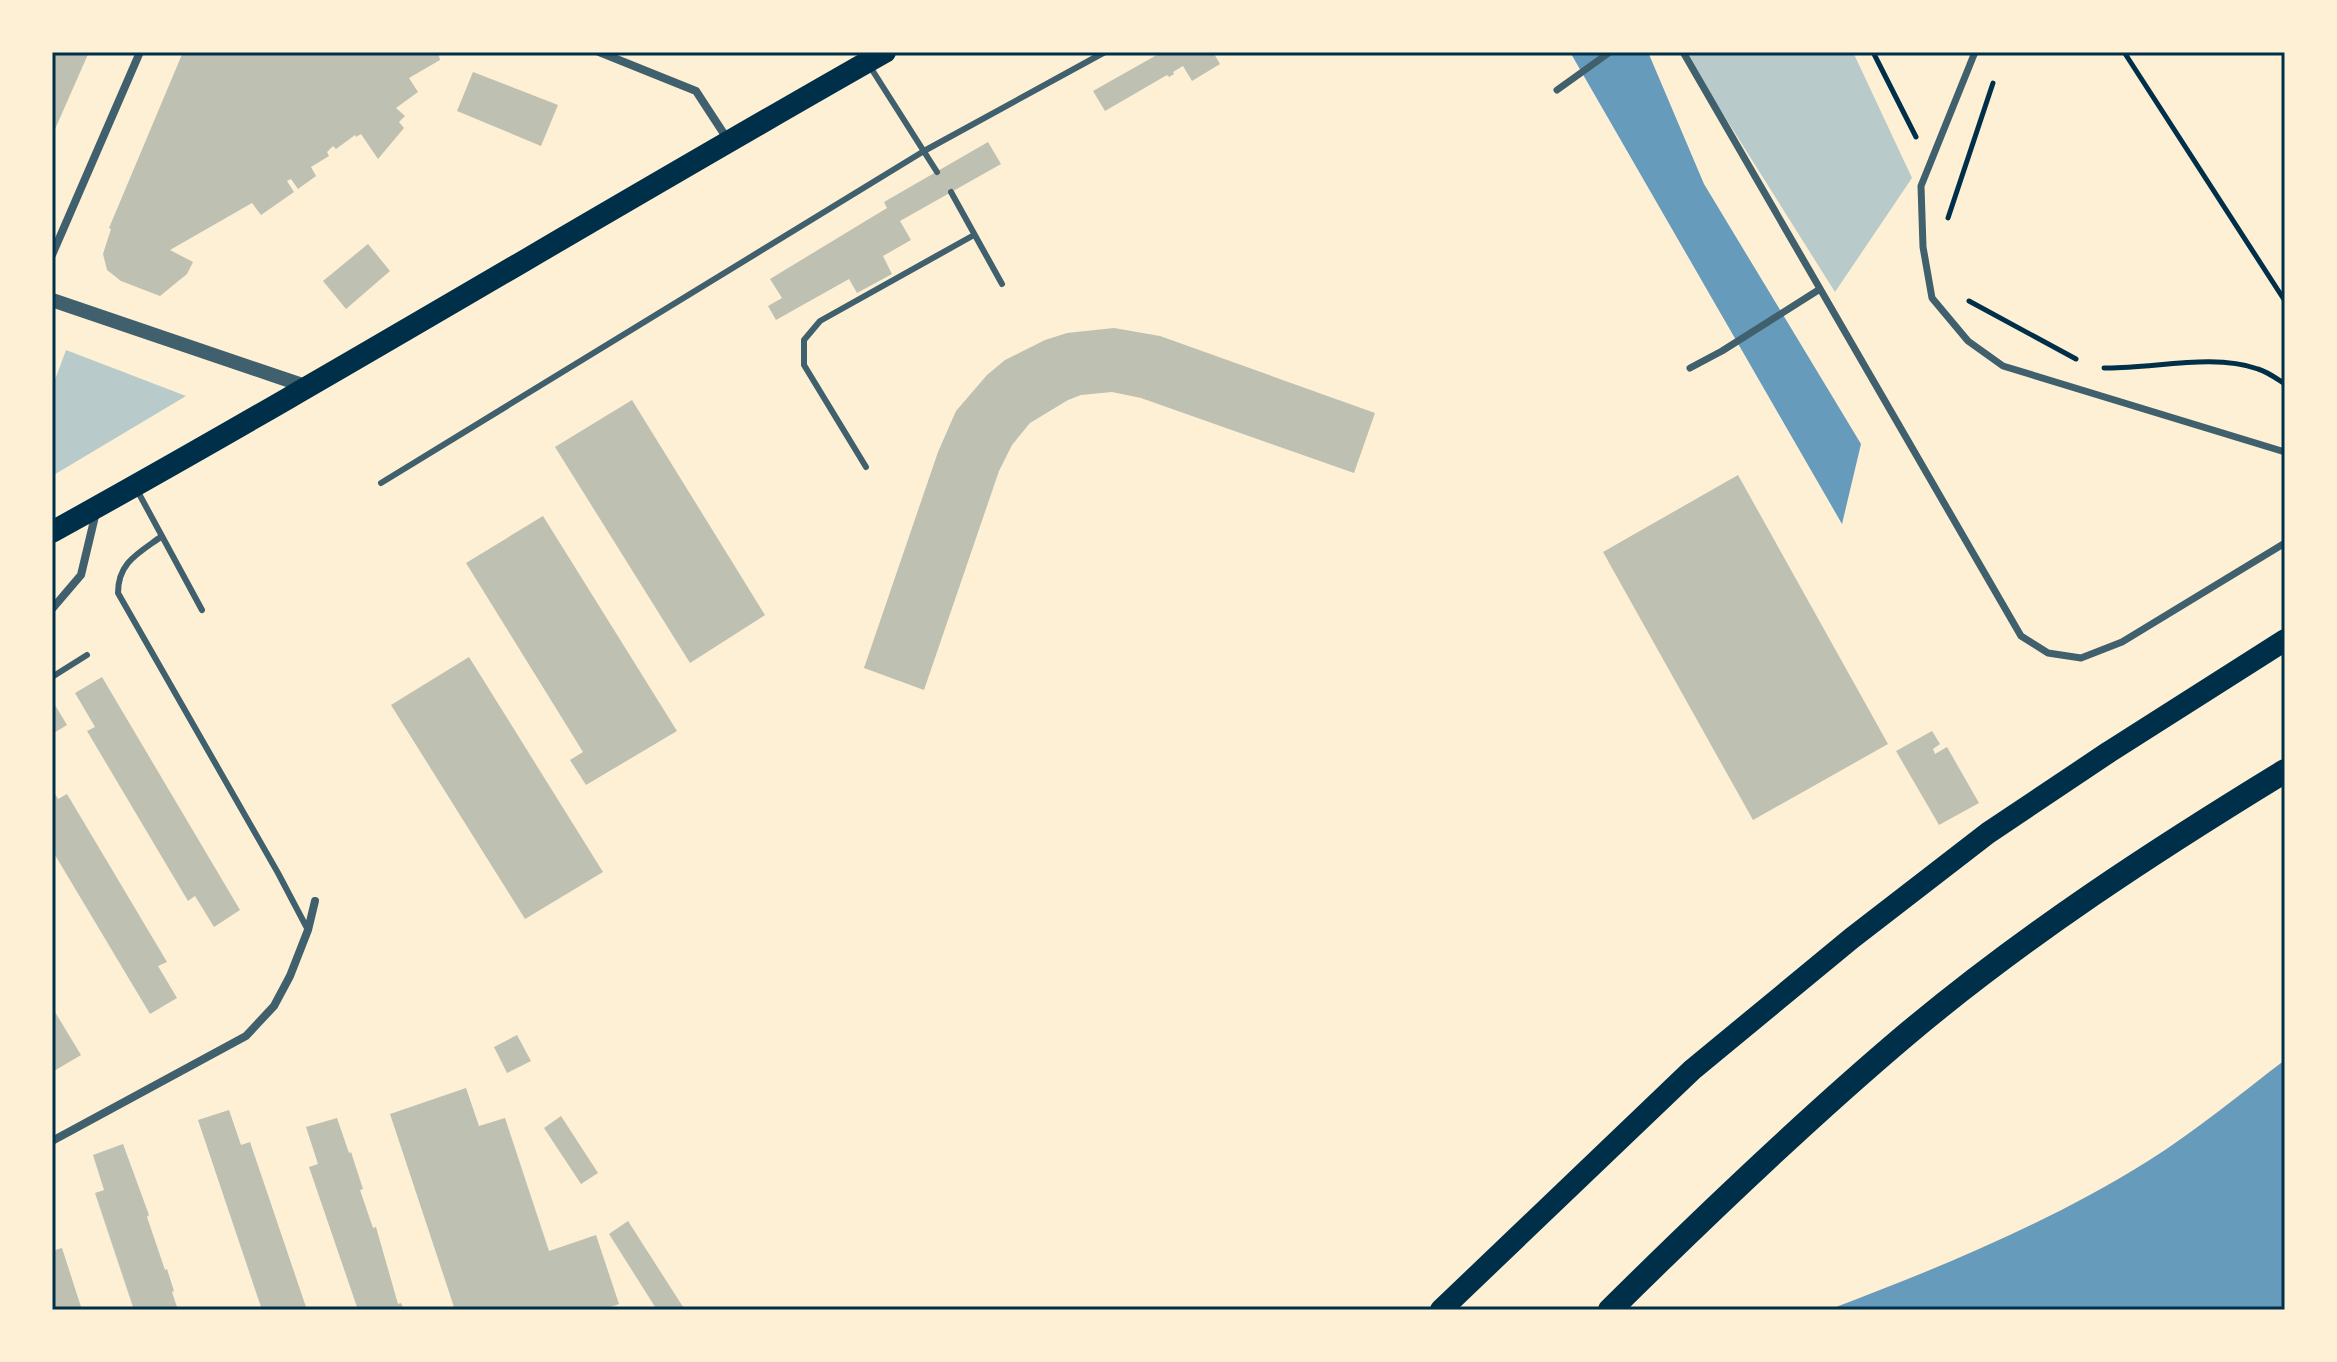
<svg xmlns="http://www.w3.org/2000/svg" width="2337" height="1362" font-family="'Fira Sans Condensed',sans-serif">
  <rect width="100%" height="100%" fill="#fdf0d5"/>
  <path fill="#b9caca" d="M1684,52H1853L1912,178L1835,292Z
    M66,350L186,396L52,476V388Z"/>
  <path fill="#669bbc" d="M1570,52H1648L1704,184L1861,444L1842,524Z
    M2285,1060V1310H1828C1939,1268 2047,1224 2148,1161C2196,1131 2240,1094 2285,1060Z"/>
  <path fill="#bec0b2" d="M52,52H89L52,136Z
    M183,52H438L440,60L409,78L418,92L396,108L405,116L399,122L404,128L378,159L361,134L356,137L355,135L336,149L333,146L327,152L329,156L311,167L316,176L298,189L291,179L287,181L294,192L261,215L252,203L170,250L193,262L187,274L160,296L121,281L107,270L103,254L111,229L109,228Z
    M1162,52H1213L1220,64L1192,81L1183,66L1173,72L1174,74L1169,77L1167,75L1105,111L1093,91Z
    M473,72L558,105L541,146L457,111Z
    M988,142L1001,164L900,221L911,240L883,256L892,274L857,293L849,279L776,320L768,306L782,298L770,279L887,208L884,202Z
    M368,244L390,271L346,309L323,281Z
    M1114,328L1160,336L1375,413L1354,473L1141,398L1112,392L1081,395L1068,400L1030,423L1012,445L999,471L924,690L864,668L938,452L956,411L987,375L1005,360L1045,340L1067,333Z
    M632,400L765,615L690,663L555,447Z
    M1738,475L1888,744L1753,820L1603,552Z
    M543,516L677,731L586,785L570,760L583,752L466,563Z
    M469,657L603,872L525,919L391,705Z
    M102,677L240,910L214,927L195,896L188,901L87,731L95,727L75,693Z
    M55,705L67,725L52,734V707Z
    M1932,731L1940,744L1933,749L1935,754L1947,747L1979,803L1939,825L1896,751Z
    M52,788L58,799L67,794L167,962L158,966L177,998L150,1014L52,850Z
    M52,1007L81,1055L54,1071L52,1068Z
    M517,1035L531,1061L507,1073L494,1047Z
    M466,1088L479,1126L505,1118L549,1251L596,1235L619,1304L602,1310H455L390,1114Z
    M229,1110L241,1145L250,1142L307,1310H262L198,1120Z
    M561,1116L598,1173L581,1184L544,1128Z
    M337,1118L349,1153L351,1152L363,1189L360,1190L373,1228L376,1227L398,1304L401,1303L404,1310H358L309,1167L318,1164L306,1127Z
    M123,1144L149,1215L147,1217L165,1270L167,1269L174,1291L172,1292L178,1310H134L95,1193L104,1190L93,1155Z
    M628,1221L685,1310H657L609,1234Z
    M62,1248L82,1310H52V1251Z"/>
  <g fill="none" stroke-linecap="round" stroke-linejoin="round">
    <path stroke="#003049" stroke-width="5" d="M1873,52L1916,137
      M2124,52L2285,301
      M1948,218L1993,83
      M1969,301L2076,359
      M2104,368C2153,369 2212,353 2258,369C2268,372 2277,379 2285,384"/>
    <path stroke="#3f606c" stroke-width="6" d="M869,65L937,172
      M951,192L1002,284
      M866,467L804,365V340L820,321L974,235
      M381,483L924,151L1105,52
      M137,490L202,610
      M162,536C139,553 118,562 118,593L278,873L308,930
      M52,677L87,655"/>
    <path stroke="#3f606c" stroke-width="7" d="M1683,52L2021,636L2048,653L2081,658L2122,642L2285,543
      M1975,52L1921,186L1923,247L1932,298L1968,341L2003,366L2285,452
      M1557,90L1610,52
      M1690,368L1722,351L1820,289"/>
    <path stroke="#3f606c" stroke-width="8" d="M599,52L696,91L728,140
      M52,255L140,52
      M52,609L81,575L96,512
      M52,1141L246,1036L274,1006L290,976L308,930L315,901"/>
    <path stroke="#3f606c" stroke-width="14" d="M52,300L308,387"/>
    <path stroke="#003049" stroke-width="22" d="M52,532C332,377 606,210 885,52
      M1441,1310L1692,1070L1852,938L1988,833L2109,752L2285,640"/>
    <path stroke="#003049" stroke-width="24" d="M1610,1310C1706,1215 1804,1121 1907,1034C2025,935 2154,851 2285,771"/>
  </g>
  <rect width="2337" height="1362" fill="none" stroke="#fdf0d5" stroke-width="108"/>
  <rect x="54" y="54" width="2229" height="1254" fill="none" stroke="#003049" stroke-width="3"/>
</svg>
